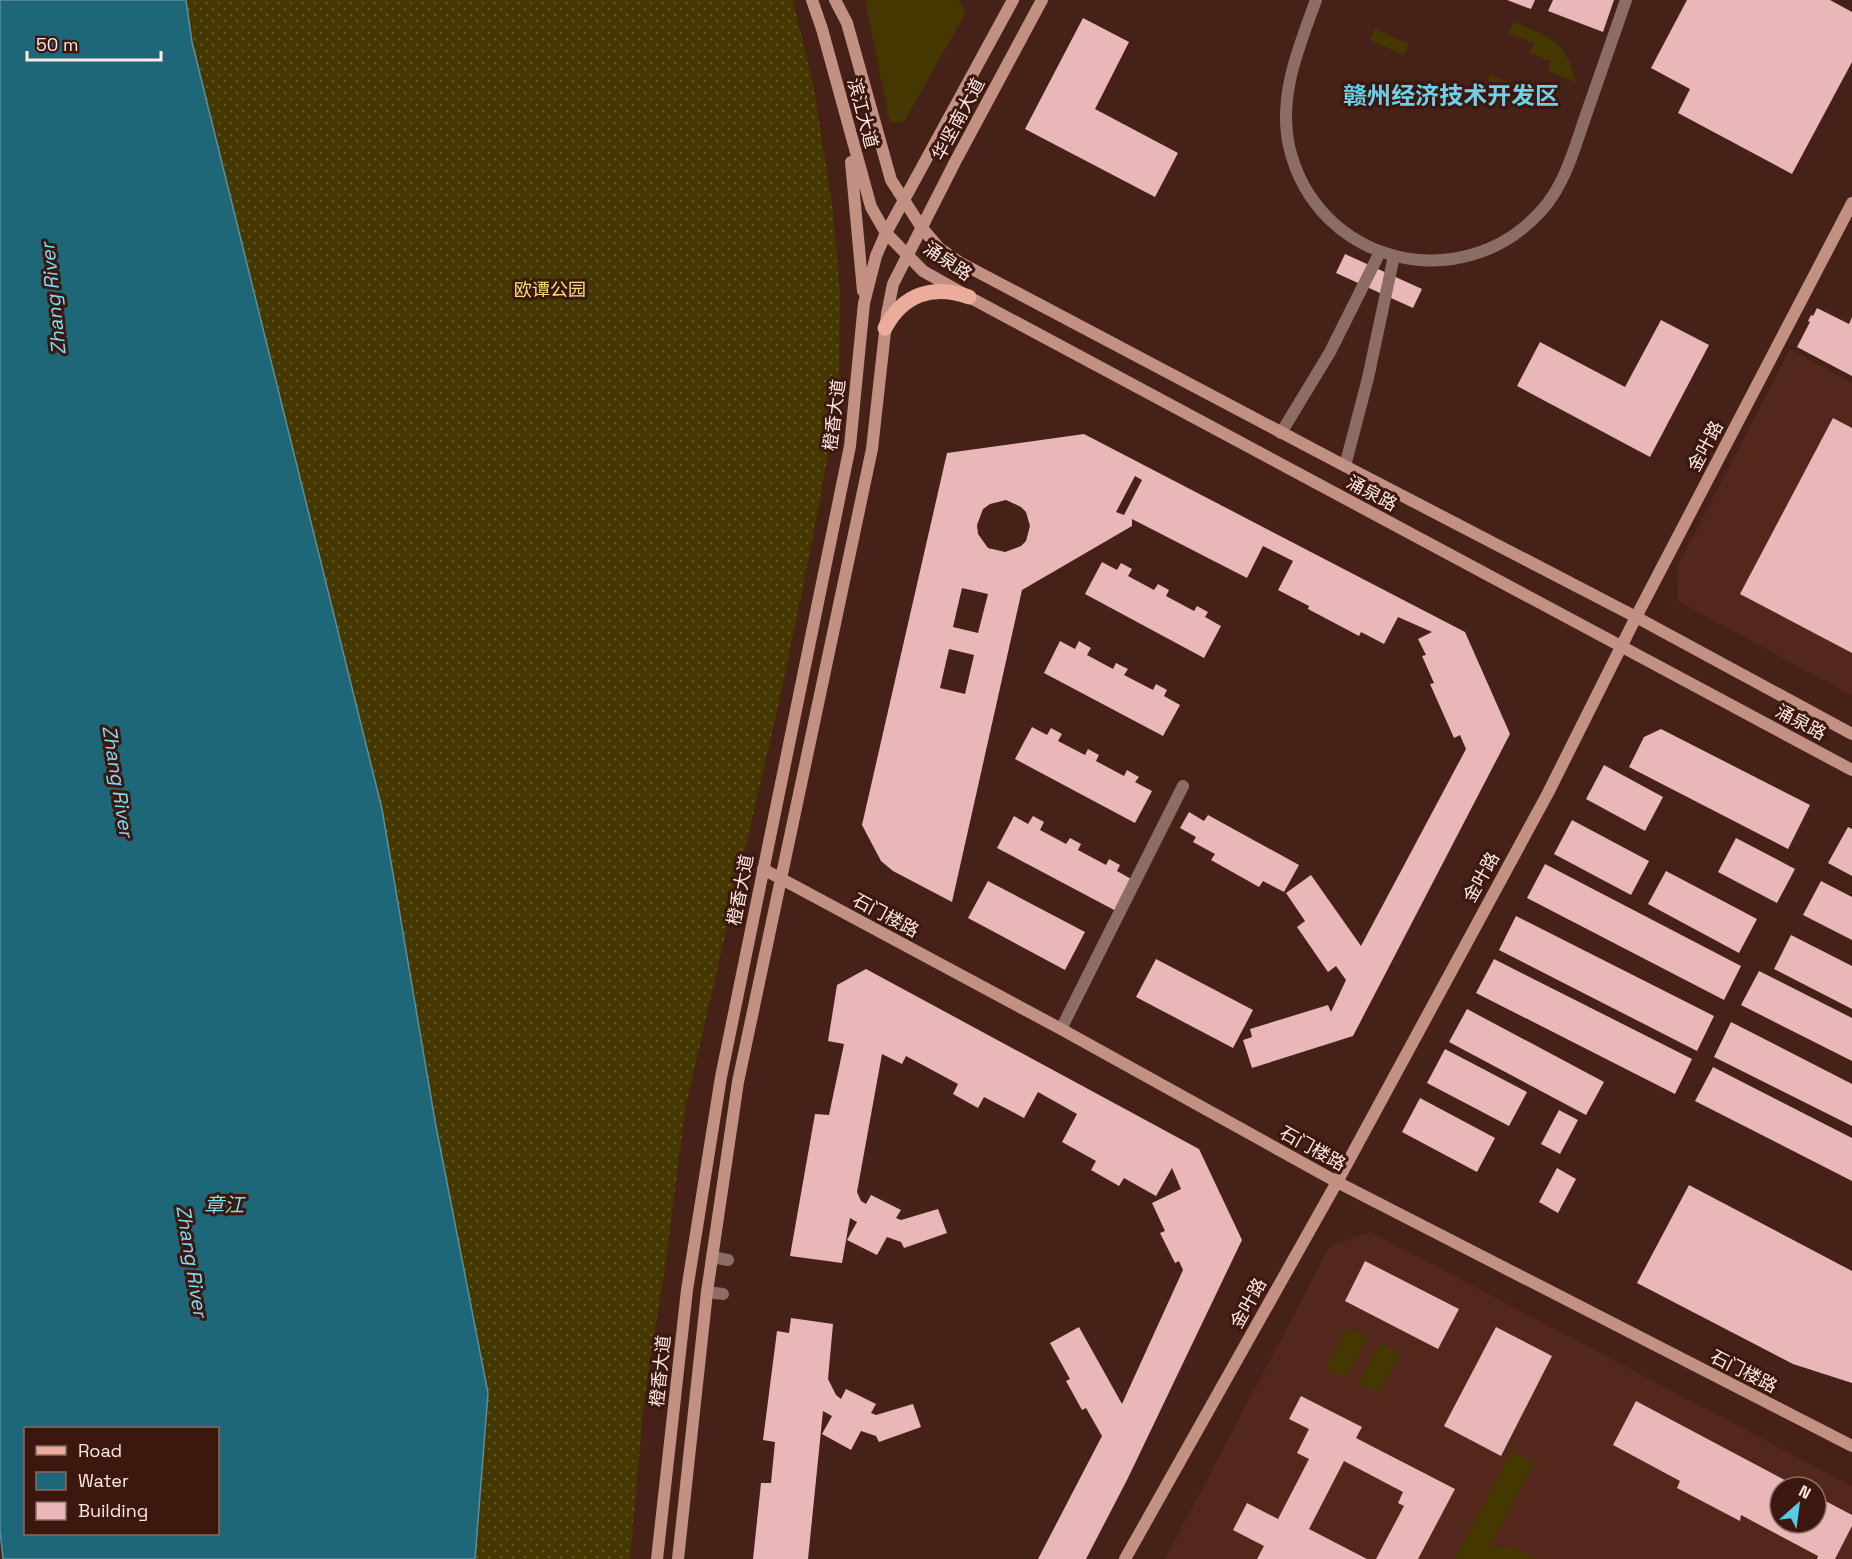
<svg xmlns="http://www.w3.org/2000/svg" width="1852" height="1559" font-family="'Space Grotesk','Noto Sans SC',sans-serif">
  <defs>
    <pattern id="grass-dots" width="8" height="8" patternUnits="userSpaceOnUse" patternTransform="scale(1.5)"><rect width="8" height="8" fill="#443800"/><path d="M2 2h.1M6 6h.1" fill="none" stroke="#605525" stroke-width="1.8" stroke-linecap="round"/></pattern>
  </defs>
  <rect width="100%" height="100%" fill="#462117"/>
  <path fill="#53271b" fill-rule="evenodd" d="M1790,349L1852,383V696L1678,601L1677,567Z
    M1371,1232L1852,1486V1559H1165L1330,1246ZM1780,1487H1816V1523H1780Z"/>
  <path fill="url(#grass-dots)" d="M186,0H793L814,89L832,204L840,291L839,397L810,552L778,707L686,1105L666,1260L644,1401L630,1559H475L488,1393L435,1121L192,42Z"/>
  <path fill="#443800" d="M865,0H959L965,14L904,122L890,123Z
    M1513,22C1551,37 1565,40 1576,82L1548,71L1551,61L1530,53L1534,43L1509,34Z
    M1375,29L1409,44L1404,55L1370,40Z
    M1490,75L1527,89L1523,102L1485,88Z
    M1347,1327L1368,1337L1346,1378L1326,1367Z
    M1380,1343L1400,1353L1379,1394L1359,1383Z
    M1511,1451L1534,1463L1491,1546L1514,1548L1537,1559H1455Z"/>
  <path fill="#1d6778" stroke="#608e98" stroke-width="1.5" fill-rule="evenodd" d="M0,0H186L192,42L382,809L435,1121L488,1393L475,1559H3L0,1530ZM26,1428H218V1534H26Z"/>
  <path fill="#eab7b9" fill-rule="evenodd" d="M1507,0H1535L1531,9Z
    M1553,0H1614L1603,32L1548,11Z
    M1687,0H1830L1852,12V62L1792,174L1678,113L1690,89L1651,68Z
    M1083,18L1129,42L1095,109L1178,153L1155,197L1025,129Z
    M1345,254L1422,289L1413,308L1336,273Z
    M1817,308L1849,324L1852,317V376L1797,347L1810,322L1808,321L1811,315L1813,316Z
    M1661,320L1709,345L1650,457L1517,386L1540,342L1625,387Z
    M1833,418L1852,428V653L1740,594Z
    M1084,434L1465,632L1510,734L1353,1036L1252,1068L1243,1040L1252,1037L1250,1029L1328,1005L1331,1012L1346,980L1336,966L1328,972L1297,927L1305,921L1286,893L1311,875L1361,946L1466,749L1460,735L1454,738L1430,684L1434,683L1422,656L1426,655L1418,639L1432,632L1398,617L1384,644L1361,632L1359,636L1308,609L1309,606L1278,590L1293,561L1263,546L1247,578L1132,519V526L1022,590L952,902L893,871L881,861L862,825L947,453ZM1135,476L1142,480L1124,515L1116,512ZM1006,500L1021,507L1026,512L1030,526L1026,541L1021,546L1005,552L988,548L978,534L977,525L983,509L990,504ZM962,588L988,594L978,633L953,627ZM949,649L974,655L965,694L940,688Z
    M1102,562L1117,570L1121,563L1132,569L1128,576L1154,590L1158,584L1169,590L1166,596L1194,611L1197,606L1208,612L1205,617L1221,626L1204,658L1085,594Z
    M1060,641L1075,649L1079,641L1091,648L1087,655L1113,669L1116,663L1128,669L1124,675L1153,690L1156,684L1167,690L1164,696L1180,705L1163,736L1044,673Z
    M1032,727L1047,735L1051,728L1062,734L1058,741L1085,755L1088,749L1099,755L1096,761L1124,776L1127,770L1139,777L1135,782L1152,791L1135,823L1015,759Z
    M1661,729L1810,805L1788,849L1629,767L1644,737Z
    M1604,765L1663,797L1645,831L1586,799Z
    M1189,812L1204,821L1208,815L1299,865L1284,892L1263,881L1259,887L1211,860L1215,854L1193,842L1196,837L1180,828Z
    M1014,816L1028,824L1033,816L1044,822L1040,830L1066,844L1070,838L1081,844L1078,850L1106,865L1109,859L1120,865L1117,871L1133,880L1116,911L997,848Z
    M1572,820L1649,861L1631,895L1554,854Z
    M1848,827L1852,829V876L1828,863Z
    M1736,838L1795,869L1777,903L1718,872Z
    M1545,864L1741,966L1724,1000L1527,898Z
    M1666,871L1757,919L1739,953L1648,904Z
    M988,881L1085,932L1065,970L968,918Z
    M1821,881L1852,897V940L1803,915Z
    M1516,916L1714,1016L1697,1051L1499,950Z
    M1791,935L1852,966V1009L1774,969Z
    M1156,959L1253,1010L1233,1048L1136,997Z
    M1494,959L1692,1059L1675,1094L1476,993Z
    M866,969L1199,1149L1242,1240L1127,1480L1086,1559H1038L1102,1436L1086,1408L1082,1410L1066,1381L1070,1379L1050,1343L1079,1327L1122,1404L1183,1270L1179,1261L1175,1263L1160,1233L1165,1231L1152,1203L1181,1189L1172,1168L1156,1196L1124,1178L1119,1186L1091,1170L1096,1161L1062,1142L1077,1114L1038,1092L1024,1118L984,1097L978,1108L953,1094L958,1084L906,1056L902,1064L882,1054L857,1192L861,1201L866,1204L871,1195L901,1210L896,1218L901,1220L938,1209L947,1233L904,1248L901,1242L887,1237L877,1255L847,1240L857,1222L850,1218L842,1263L790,1256L815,1114L829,1115L844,1044L828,1041L837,985Z
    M1759,971L1852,1018V1061L1741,1005Z
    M1467,1009L1604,1082L1586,1115L1449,1042Z
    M1731,1022L1852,1084V1126L1714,1057Z
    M1445,1049L1527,1092L1509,1126L1427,1083Z
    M1713,1067L1852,1138V1181L1695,1101Z
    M1420,1098L1495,1138L1477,1172L1402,1132Z
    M1559,1110L1578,1120L1560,1154L1541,1144Z
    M1557,1168L1576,1179L1558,1213L1539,1202Z
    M1689,1185L1852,1271V1383L1793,1364L1637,1283Z
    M1365,1261L1459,1309L1438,1349L1345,1301Z
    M791,1318L833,1324L828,1379L836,1395L841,1399L846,1389L876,1404L871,1413L876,1415L913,1404L921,1427L879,1442L876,1436L861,1431L851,1450L822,1434L832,1416L823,1411L808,1559H753L761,1483H771L775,1442L763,1440L777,1331L789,1333Z
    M1496,1327L1552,1356L1501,1456L1444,1426Z
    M1301,1396L1362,1427L1356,1438L1455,1489L1418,1559H1376L1404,1506L1398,1503L1403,1492L1344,1461L1309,1529L1367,1559H1257L1264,1546L1233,1530L1247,1503L1278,1519L1309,1459L1297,1453L1309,1429L1289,1419Z
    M1636,1401L1798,1487H1780V1523H1816V1496L1852,1515V1526L1835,1559H1817L1818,1556L1741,1515L1740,1521L1677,1488L1680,1481L1613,1445Z"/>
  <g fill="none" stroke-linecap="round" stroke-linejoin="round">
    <path stroke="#8c6d64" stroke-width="12" d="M1316,0C1299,47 1278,95 1289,146C1316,264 1462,300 1542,210C1566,183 1575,146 1587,112C1600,75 1613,37 1626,0
      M1281,433L1330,352L1380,252
      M1345,466L1368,378L1394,256
      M1061,1029L1183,786
      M712,1257L728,1260
      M707,1292L723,1294"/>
    <path stroke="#c29183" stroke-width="12" d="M812,0L822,29L871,207L886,233L923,271L969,297L1852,770
      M835,0L847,23L891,180L922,228L939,248L959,262L1345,466L1636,617L1852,734
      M851,162L863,291
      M763,869L1061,1029L1337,1182L1852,1446
      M657,1559L687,1290L721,1077L850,446L864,303L876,256L886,233L1013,0
      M678,1559L707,1292L738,1082L872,449L887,314L893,284L955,162L1042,0
      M1125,1559L1337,1182L1548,793L1636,617L1852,203"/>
    <path stroke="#ebac9b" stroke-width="15" d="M885,328C903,294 933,284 969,297"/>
  </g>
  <g text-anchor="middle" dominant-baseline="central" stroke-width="6" stroke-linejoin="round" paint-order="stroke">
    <g font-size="18" fill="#fee9e4" stroke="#3b170e">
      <text transform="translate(863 113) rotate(75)">滨江大道</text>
      <text transform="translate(958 119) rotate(-62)">华坚南大道</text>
      <text transform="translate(948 261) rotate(34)">涌泉路</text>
      <text transform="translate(834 415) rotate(-83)">橙香大道</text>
      <text transform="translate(1705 446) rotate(-62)">金叶路</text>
      <text transform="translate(1372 493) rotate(28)">涌泉路</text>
      <text transform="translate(1801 722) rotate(28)">涌泉路</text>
      <text transform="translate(1481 877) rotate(-61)">金叶路</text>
      <text transform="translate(740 890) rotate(-79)">橙香大道</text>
      <text transform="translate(886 915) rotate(28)">石门楼路</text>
      <text transform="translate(1313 1148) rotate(29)">石门楼路</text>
      <text transform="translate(1248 1303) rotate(-61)">金叶路</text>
      <text transform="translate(660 1371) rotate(-84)">橙香大道</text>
      <text transform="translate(1744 1371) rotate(27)">石门楼路</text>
    </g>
    <g font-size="18" fill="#f9e17d" stroke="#3b170e">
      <text x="550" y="289">欧谭公园</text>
    </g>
    <g font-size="20" font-style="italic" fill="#7ddff8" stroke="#3b170e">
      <text transform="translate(53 299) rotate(-96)">Zhang River</text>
      <text transform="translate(118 781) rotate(81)">Zhang River</text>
      <text x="224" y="1205">章江</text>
      <text transform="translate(192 1261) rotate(81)">Zhang River</text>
    </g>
    <g font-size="24" font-weight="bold" fill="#6cd1ea" stroke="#3b170e">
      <text x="1451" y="95">赣州经济技术开发区</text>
    </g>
  </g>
  <rect x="24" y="1427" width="195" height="108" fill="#3b170e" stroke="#896b64" stroke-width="1.5"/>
  <rect x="36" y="1446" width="30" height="9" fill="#ebac9b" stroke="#896b64" stroke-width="1.5"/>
  <text x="78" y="1457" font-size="18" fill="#fee9e4">Road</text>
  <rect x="36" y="1472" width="30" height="18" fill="#1d6778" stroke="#896b64" stroke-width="1.5"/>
  <text x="78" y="1487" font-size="18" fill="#fee9e4">Water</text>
  <rect x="36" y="1502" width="30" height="18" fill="#eab7b9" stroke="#896b64" stroke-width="1.5"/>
  <text x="78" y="1517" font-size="18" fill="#fee9e4">Building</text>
  <g transform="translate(1798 1505) rotate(28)"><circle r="28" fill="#3b170e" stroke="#896b64" stroke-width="1.5"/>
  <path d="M0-4.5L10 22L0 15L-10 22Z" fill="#58c9e3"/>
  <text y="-9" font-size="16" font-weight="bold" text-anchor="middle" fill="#fee9e4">N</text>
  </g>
  <path d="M27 51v9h134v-9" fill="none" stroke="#fee9e4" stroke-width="3"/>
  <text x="36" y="51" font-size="18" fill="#fee9e4" stroke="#3b170e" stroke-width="4.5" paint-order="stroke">50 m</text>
</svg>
